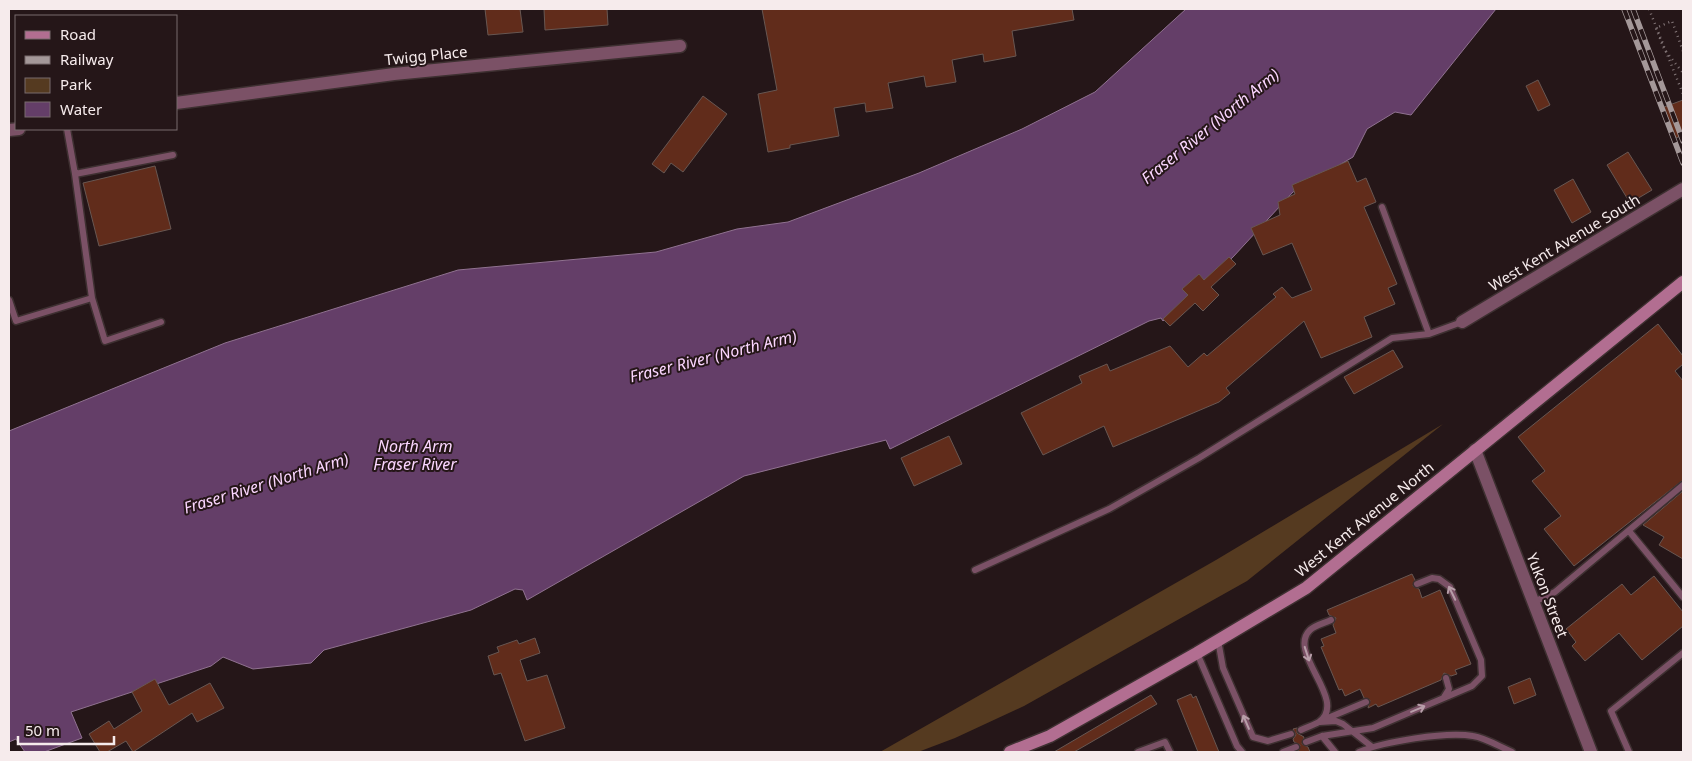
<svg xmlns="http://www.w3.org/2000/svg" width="1692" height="761" font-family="'Noto Sans',sans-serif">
  <rect width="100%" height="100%" fill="#251618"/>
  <path fill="#553a20" d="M1443,424L1247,581L1024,706L955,738L918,752H880L1216,560Z"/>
  <path fill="#643e68" stroke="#907290" d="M1186,9H1496L1411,115L1395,112L1367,129L1353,157L1293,192L1233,257L1163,321L1161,318L1149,321L890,449L886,440L744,476L527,600L523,590L515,589L471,610L324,650L311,663L253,669L223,657L211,666L71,712L82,738L44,752H25L16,739L9,742V431L225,343L458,270L656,252L737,229L788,222L919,173L1022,129L1095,92Z"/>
  <path fill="#612c1b" stroke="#685752" d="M485,9H520L523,32L488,35Z
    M544,9H607L608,25L545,30Z
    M762,9H1072L1074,20L1012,31L1016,56L984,62L983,54L952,60L956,82L926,87L924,76L888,83L893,108L866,112L865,103L834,108L839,136L790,145V148L768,152L758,94L777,90Z
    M1538,80L1550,105L1538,111L1526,86Z
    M703,96L727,114L683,172L671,163L664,173L652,164Z
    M1683,100V135L1676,138L1664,107Z
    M1628,152L1652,190L1630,203L1607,165Z
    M1348,161L1357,182L1366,178L1376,202L1364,207L1397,284L1388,288L1395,304L1364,317L1372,337L1321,358L1304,321L1226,388L1230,393L1219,402L1113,447L1104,426L1043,455L1021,413L1082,383L1079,376L1107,364L1110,371L1170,346L1188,367L1204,353L1207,356L1276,297L1273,294L1282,287L1292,298L1312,290L1292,243L1263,255L1251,228L1280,215L1278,202L1295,194L1292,185Z
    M155,166L171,229L99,246L83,183Z
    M1573,179L1591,212L1572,223L1554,190Z
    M1229,257L1236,264L1211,287L1219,295L1203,311L1195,303L1170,326L1163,319L1188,295L1182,289L1199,274L1204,280Z
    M1658,324L1683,356V364L1675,371L1683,381V480L1574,566L1544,529L1561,516L1532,481L1545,471L1518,437Z
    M1393,350L1403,367L1354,394L1344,377Z
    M949,436L962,464L914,486L901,458Z
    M1683,491V559L1659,545L1664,537L1643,525Z
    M1412,574L1415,580L1413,586L1419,589L1422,598L1440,590L1471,664L1455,670L1457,674L1451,676L1444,673L1441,680L1378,707L1376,704L1368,708L1370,700L1364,698L1360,689L1345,696L1342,689L1339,690L1321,647L1324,646L1321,639L1336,633L1333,625L1336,618L1329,615L1327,610Z
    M1654,576L1683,612V626L1642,660L1619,633L1585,661L1572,646L1576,642L1566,629L1622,584L1631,595Z
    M535,638L540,653L520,660L527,681L547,675L565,728L525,741L501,673L494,675L488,656L499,652L497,647L517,640L519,644Z
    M1530,678L1536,695L1514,704L1508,687Z
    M155,679L169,705L210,683L224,708L197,722L192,713L133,752L126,741L107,752H100L89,734L109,721L114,729L142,711L132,692Z
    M1191,694L1193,698L1196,696L1219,752H1198L1177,700Z
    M1151,695L1157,704L1074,752H1054Z
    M1297,728V733L1304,737L1302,744L1308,747L1310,752H1298L1300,745L1294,742L1293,739L1296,735L1293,729Z"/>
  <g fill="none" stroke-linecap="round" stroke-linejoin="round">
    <g stroke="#3e3031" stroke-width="9">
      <path id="lane" d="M67,129L75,174L173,155
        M75,174L92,298
        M1382,207L1429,334
        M9,300L16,321L92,298L105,341L161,322
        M1629,531L1683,597
        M975,570L1109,509L1199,458L1392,338L1429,334L1462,322
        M1534,602L1555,592L1683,485
        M1218,640L1223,668L1253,737L1268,741L1291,734
        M1197,653L1237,746L1242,752
        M1444,697L1449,689L1446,678
        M1323,720L1366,702
        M1320,722L1336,721L1343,724L1371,746
        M1301,730C1307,727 1314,725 1319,722C1349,700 1286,653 1310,630C1315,625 1325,623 1331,620
        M1322,736L1335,752
        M1306,742L1322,736L1373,728L1472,686L1482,676L1481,660L1450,587L1439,579L1432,578L1417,584
        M1138,752L1165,742L1170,752
        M1283,752L1296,747
        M1359,752C1383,742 1446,731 1473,736C1486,738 1500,747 1512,752
        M1629,752L1611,711L1683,653"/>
    </g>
    <g stroke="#3e3031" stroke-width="15">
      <path id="street" d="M176,103L394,74L680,46
        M9,130L19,129
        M1462,322L1683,189
        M1475,450L1591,752"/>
    </g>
    <g stroke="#3e3031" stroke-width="15">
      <path id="secondary" d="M1010,752L1050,736L1197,653L1306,588L1683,282"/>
    </g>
    <path stroke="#837678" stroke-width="2.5" stroke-dasharray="1 4" stroke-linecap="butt" d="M1683,51L1672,21L1656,28L1664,49L1683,73"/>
    <use href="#lane" stroke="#7b5166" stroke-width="6"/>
    <use href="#street" stroke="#7b5166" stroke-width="12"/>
    <use href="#secondary" stroke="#b26e91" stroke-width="12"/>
    <g stroke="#a49899" stroke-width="5.5">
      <path id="rail" d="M1624,9L1683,163
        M1633,9L1683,141"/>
    </g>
    <use href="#rail" stroke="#251618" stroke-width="4" stroke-dasharray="11" stroke-linecap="butt"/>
    <path stroke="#837678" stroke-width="2.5" stroke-dasharray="1 4" stroke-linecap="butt" d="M1649,9L1683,94"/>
  </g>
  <defs><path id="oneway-shaft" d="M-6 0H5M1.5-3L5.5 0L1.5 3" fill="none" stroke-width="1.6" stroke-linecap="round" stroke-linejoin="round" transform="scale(1.25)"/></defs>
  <g stroke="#b89ea9">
    <use href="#oneway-shaft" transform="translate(1452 593) rotate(-116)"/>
    <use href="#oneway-shaft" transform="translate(1307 654) rotate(72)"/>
    <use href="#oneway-shaft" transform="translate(1418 709) rotate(-23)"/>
    <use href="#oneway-shaft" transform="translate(1246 722) rotate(-113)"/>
  </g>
  <g text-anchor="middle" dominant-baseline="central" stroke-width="4" stroke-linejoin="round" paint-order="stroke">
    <g font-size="15" fill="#f6ebec" stroke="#251618">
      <text transform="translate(426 55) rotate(-6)">Twigg Place</text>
      <text transform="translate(1564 242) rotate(-31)">West Kent Avenue South</text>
      <text transform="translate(1364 519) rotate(-39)">West Kent Avenue North</text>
      <text transform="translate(1548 595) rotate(69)">Yukon Street</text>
    </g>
    <g font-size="16" font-style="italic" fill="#fbd6ff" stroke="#251618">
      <text transform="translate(1210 126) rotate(-39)">Fraser River (North Arm)</text>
      <text transform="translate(713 356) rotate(-14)">Fraser River (North Arm)</text>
      <text x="415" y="446">North Arm<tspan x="415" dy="18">Fraser River</tspan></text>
      <text transform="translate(266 483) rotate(-17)">Fraser River (North Arm)</text>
    </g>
  </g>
  <rect width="1692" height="761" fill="none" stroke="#f6ebec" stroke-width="20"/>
  <rect x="15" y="15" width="162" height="115" fill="#251618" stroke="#796b6d"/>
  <rect x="25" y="31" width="25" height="8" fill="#b26e91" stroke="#796b6d"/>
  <text x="60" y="40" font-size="15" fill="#f6ebec">Road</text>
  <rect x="25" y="56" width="25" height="8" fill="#a49899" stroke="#796b6d"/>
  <text x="60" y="65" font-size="15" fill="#f6ebec">Railway</text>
  <rect x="25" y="78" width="25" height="15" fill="#553a20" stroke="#796b6d"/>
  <text x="60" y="90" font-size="15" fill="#f6ebec">Park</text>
  <rect x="25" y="102" width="25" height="15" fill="#643e68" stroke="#796b6d"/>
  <text x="60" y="115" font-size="15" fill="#f6ebec">Water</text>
  <path d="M18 736v8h96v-8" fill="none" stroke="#f6ebec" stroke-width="2.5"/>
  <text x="25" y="736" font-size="15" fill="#f6ebec" stroke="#251618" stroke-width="4" paint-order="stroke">50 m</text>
</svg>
